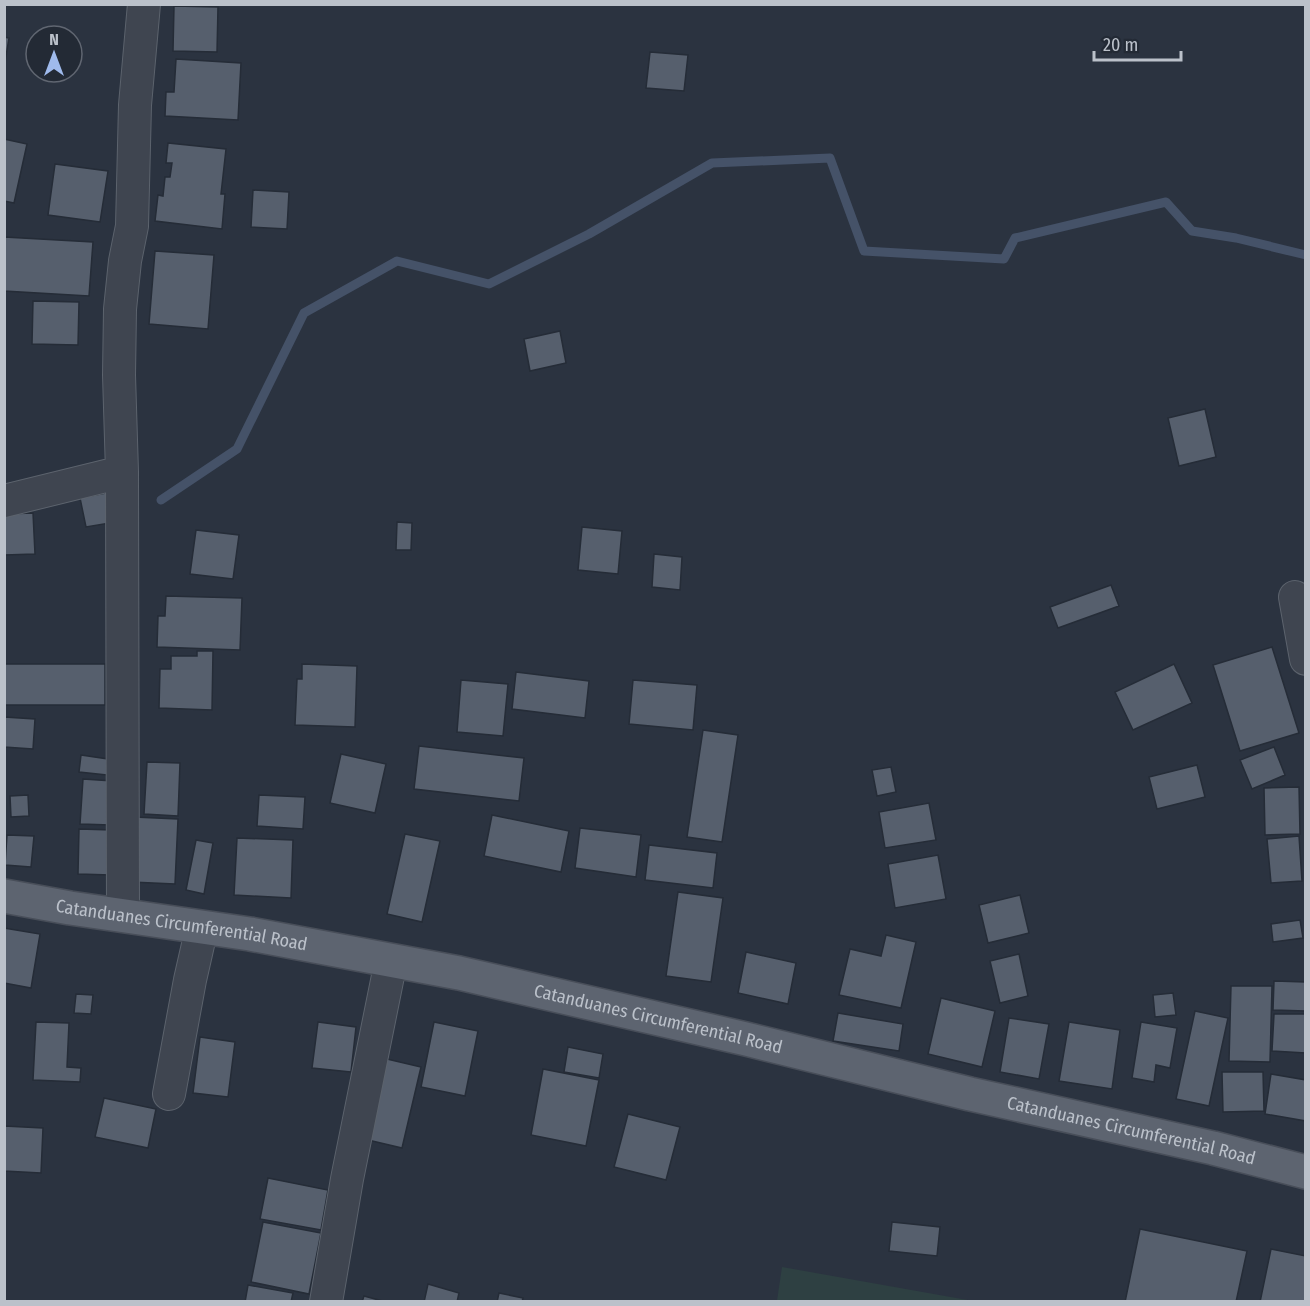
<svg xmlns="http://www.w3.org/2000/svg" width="1310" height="1306" font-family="'Fira Sans Condensed',sans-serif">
  <rect width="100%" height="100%" fill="#2b3340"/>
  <path fill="#2e4042" d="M782,1267L973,1301H777Z"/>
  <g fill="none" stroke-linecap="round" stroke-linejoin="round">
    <path stroke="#455268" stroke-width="9" d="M161,500L237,449L304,313L397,261L489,284L589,234L712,163L830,158L864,251L1004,259L1015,238L1166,202L1192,231L1236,238L1306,255"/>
  </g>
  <path fill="#565f6d" stroke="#252c37" stroke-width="1.5" d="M174,6L218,7L217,52L173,51Z
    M4,37L9,38L4,68Z
    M650,52L688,55L684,91L646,88Z
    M176,59L241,63L238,120L165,116L166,92H174Z
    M4,139L27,144L14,203L4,201Z
    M168,143L226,149L221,194H225L222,229L155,221L158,195L163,196L165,177H170L172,163H166Z
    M55,164L108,171L100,222L48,215Z
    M253,190L289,192L287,229L251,227Z
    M4,237L93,242L89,296L4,291Z
    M155,251L214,255L208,329L149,324Z
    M33,301L79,302L78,345L32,344Z
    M560,331L566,363L530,371L524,339Z
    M1205,409L1216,457L1179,466L1168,418Z
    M111,492L116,522L86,527L80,498Z
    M33,513L35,554L4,555V514Z
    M397,522L412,523L411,550H396Z
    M582,527L622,531L618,574L578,570Z
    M196,530L239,535L233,579L190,574Z
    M654,554L682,557L680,590L652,587Z
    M1111,585L1119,606L1058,628L1050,607Z
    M166,596L242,598L240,650L157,647L158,616H165Z
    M1272,647L1299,733L1240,751L1213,665Z
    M197,651H213L212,710L159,708L160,669H171V656H197Z
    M4,664H105V705H4Z
    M302,664L357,666L355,727L295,725L297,679H302Z
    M1174,664L1192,703L1133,730L1115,692Z
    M516,672L589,681L585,718L512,709Z
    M461,680L508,684L503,736L457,732Z
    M633,680L697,685L693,730L629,724Z
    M4,717L35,719L33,749L4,747Z
    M703,730L738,735L722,842L687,837Z
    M419,746L524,758L519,801L414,789Z
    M1274,747L1285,775L1252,789L1240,760Z
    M341,754L386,764L375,813L330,803Z
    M81,755L108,759L107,775L79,772Z
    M147,762L180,763L178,816L144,814Z
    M1197,765L1205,797L1157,809L1149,777Z
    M891,767L896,792L877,796L872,770Z
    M83,779L113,781L111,825L80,824Z
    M1299,787L1300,834L1265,835L1264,788Z
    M28,795L29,816L11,817L10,796Z
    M259,795L305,797L303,829L257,826Z
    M929,803L936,840L885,848L879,812Z
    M492,815L569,831L561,872L484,856Z
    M134,817L178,819L175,884L131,882Z
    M580,828L641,835L636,877L575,868Z
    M79,829L112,830L111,875L78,874Z
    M405,834L440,841L422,922L387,914Z
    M7,835L34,836L31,867L5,865Z
    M1299,836L1302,881L1271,883L1267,839Z
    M237,838L293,840L291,898L234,895Z
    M196,840L213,843L204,894L186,890Z
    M649,845L717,853L713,888L645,880Z
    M938,855L946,899L895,908L888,864Z
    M678,892L723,898L711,982L666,976Z
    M1020,895L1029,933L988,943L979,905Z
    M1300,920L1303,938L1273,942L1271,924Z
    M4,928L40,934L31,988L4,983Z
    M886,935L916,942L901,1008L839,995L850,949L881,956Z
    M746,952L796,963L788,1004L738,993Z
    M1019,954L1028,996L1000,1003L990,961Z
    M1274,981L1306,982V1011L1273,1010Z
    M1231,986H1272L1270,1062L1229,1061Z
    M1173,993L1176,1015L1155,1017L1153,995Z
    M76,994L93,995L91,1014L74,1013Z
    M941,998L995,1011L982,1067L928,1054Z
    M1195,1011L1228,1018L1209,1106L1176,1099Z
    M838,1013L903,1024L899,1051L833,1041Z
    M1274,1014H1306V1053L1272,1051Z
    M1009,1018L1049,1024L1039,1079L1000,1072Z
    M36,1022L69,1023L67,1067L81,1068L80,1082L33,1080Z
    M318,1022L356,1027L351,1072L312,1068Z
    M434,1022L478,1031L465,1096L421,1087Z
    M1069,1022L1120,1030L1112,1089L1059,1081Z
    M1141,1022L1177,1028L1170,1068L1156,1065L1154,1082L1132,1078Z
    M200,1037L235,1042L228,1097L193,1093Z
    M568,1047L603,1054L599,1078L564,1072Z
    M387,1059L421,1067L402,1148L368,1140Z
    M543,1069L599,1080L586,1146L531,1135Z
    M1222,1072H1263L1264,1111L1223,1112Z
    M1271,1074L1306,1080V1121L1265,1114Z
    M104,1098L156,1109L148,1148L95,1137Z
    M628,1114L680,1127L666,1180L614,1167Z
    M4,1126L43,1128L41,1173L4,1171Z
    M268,1178L328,1190L321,1230L260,1219Z
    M263,1222L321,1233L309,1294L251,1282Z
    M892,1222L940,1227L937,1256L889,1251Z
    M1140,1229L1247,1251L1236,1302H1125Z
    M1271,1249L1306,1256V1302H1260Z
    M428,1284L459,1293L457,1302H424Z
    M248,1285L293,1293L291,1302H245Z
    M499,1293L523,1298L522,1302H497Z
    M364,1296L386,1302H362Z"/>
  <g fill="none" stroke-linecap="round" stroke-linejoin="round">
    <g stroke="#5c636d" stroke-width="34">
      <path id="minor" d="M4,501L122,472
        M1295,597L1306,659
        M123,915L122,472L119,375L120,309L125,261L132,226L135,105L144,4
        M169,1094L190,980L202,927
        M326,1302L347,1179L391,961"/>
    </g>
    <g stroke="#484e59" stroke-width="36">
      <g id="major">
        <path id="s1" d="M4,896L70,908L250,934L459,973L746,1039L970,1094L1213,1148L1306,1172"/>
      </g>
    </g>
    <use href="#minor" stroke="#3f4550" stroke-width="32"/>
    <use href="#major" stroke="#5d6470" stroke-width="33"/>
  </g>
  <g text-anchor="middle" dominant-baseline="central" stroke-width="5" stroke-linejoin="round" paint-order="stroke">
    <g font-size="18" fill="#bbc1ca" stroke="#232a35">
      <text stroke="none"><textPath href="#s1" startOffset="180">Catanduanes Circumferential Road</textPath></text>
      <text stroke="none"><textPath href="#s1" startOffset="666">Catanduanes Circumferential Road</textPath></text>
      <text stroke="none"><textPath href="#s1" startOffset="1152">Catanduanes Circumferential Road</textPath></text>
    </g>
  </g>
  <rect width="1310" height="1306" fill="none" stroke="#bbc1ca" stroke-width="12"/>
  <g transform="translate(54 54)"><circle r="28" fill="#232a35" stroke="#606671" stroke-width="1.5"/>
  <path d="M0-4.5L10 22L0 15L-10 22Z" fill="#9fbaec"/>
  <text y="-9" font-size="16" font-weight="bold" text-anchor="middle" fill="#bbc1ca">N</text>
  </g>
  <path d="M1094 51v9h87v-9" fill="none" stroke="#bbc1ca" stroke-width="3"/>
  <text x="1103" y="51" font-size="18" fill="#bbc1ca" stroke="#232a35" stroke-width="4.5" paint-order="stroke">20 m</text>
</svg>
